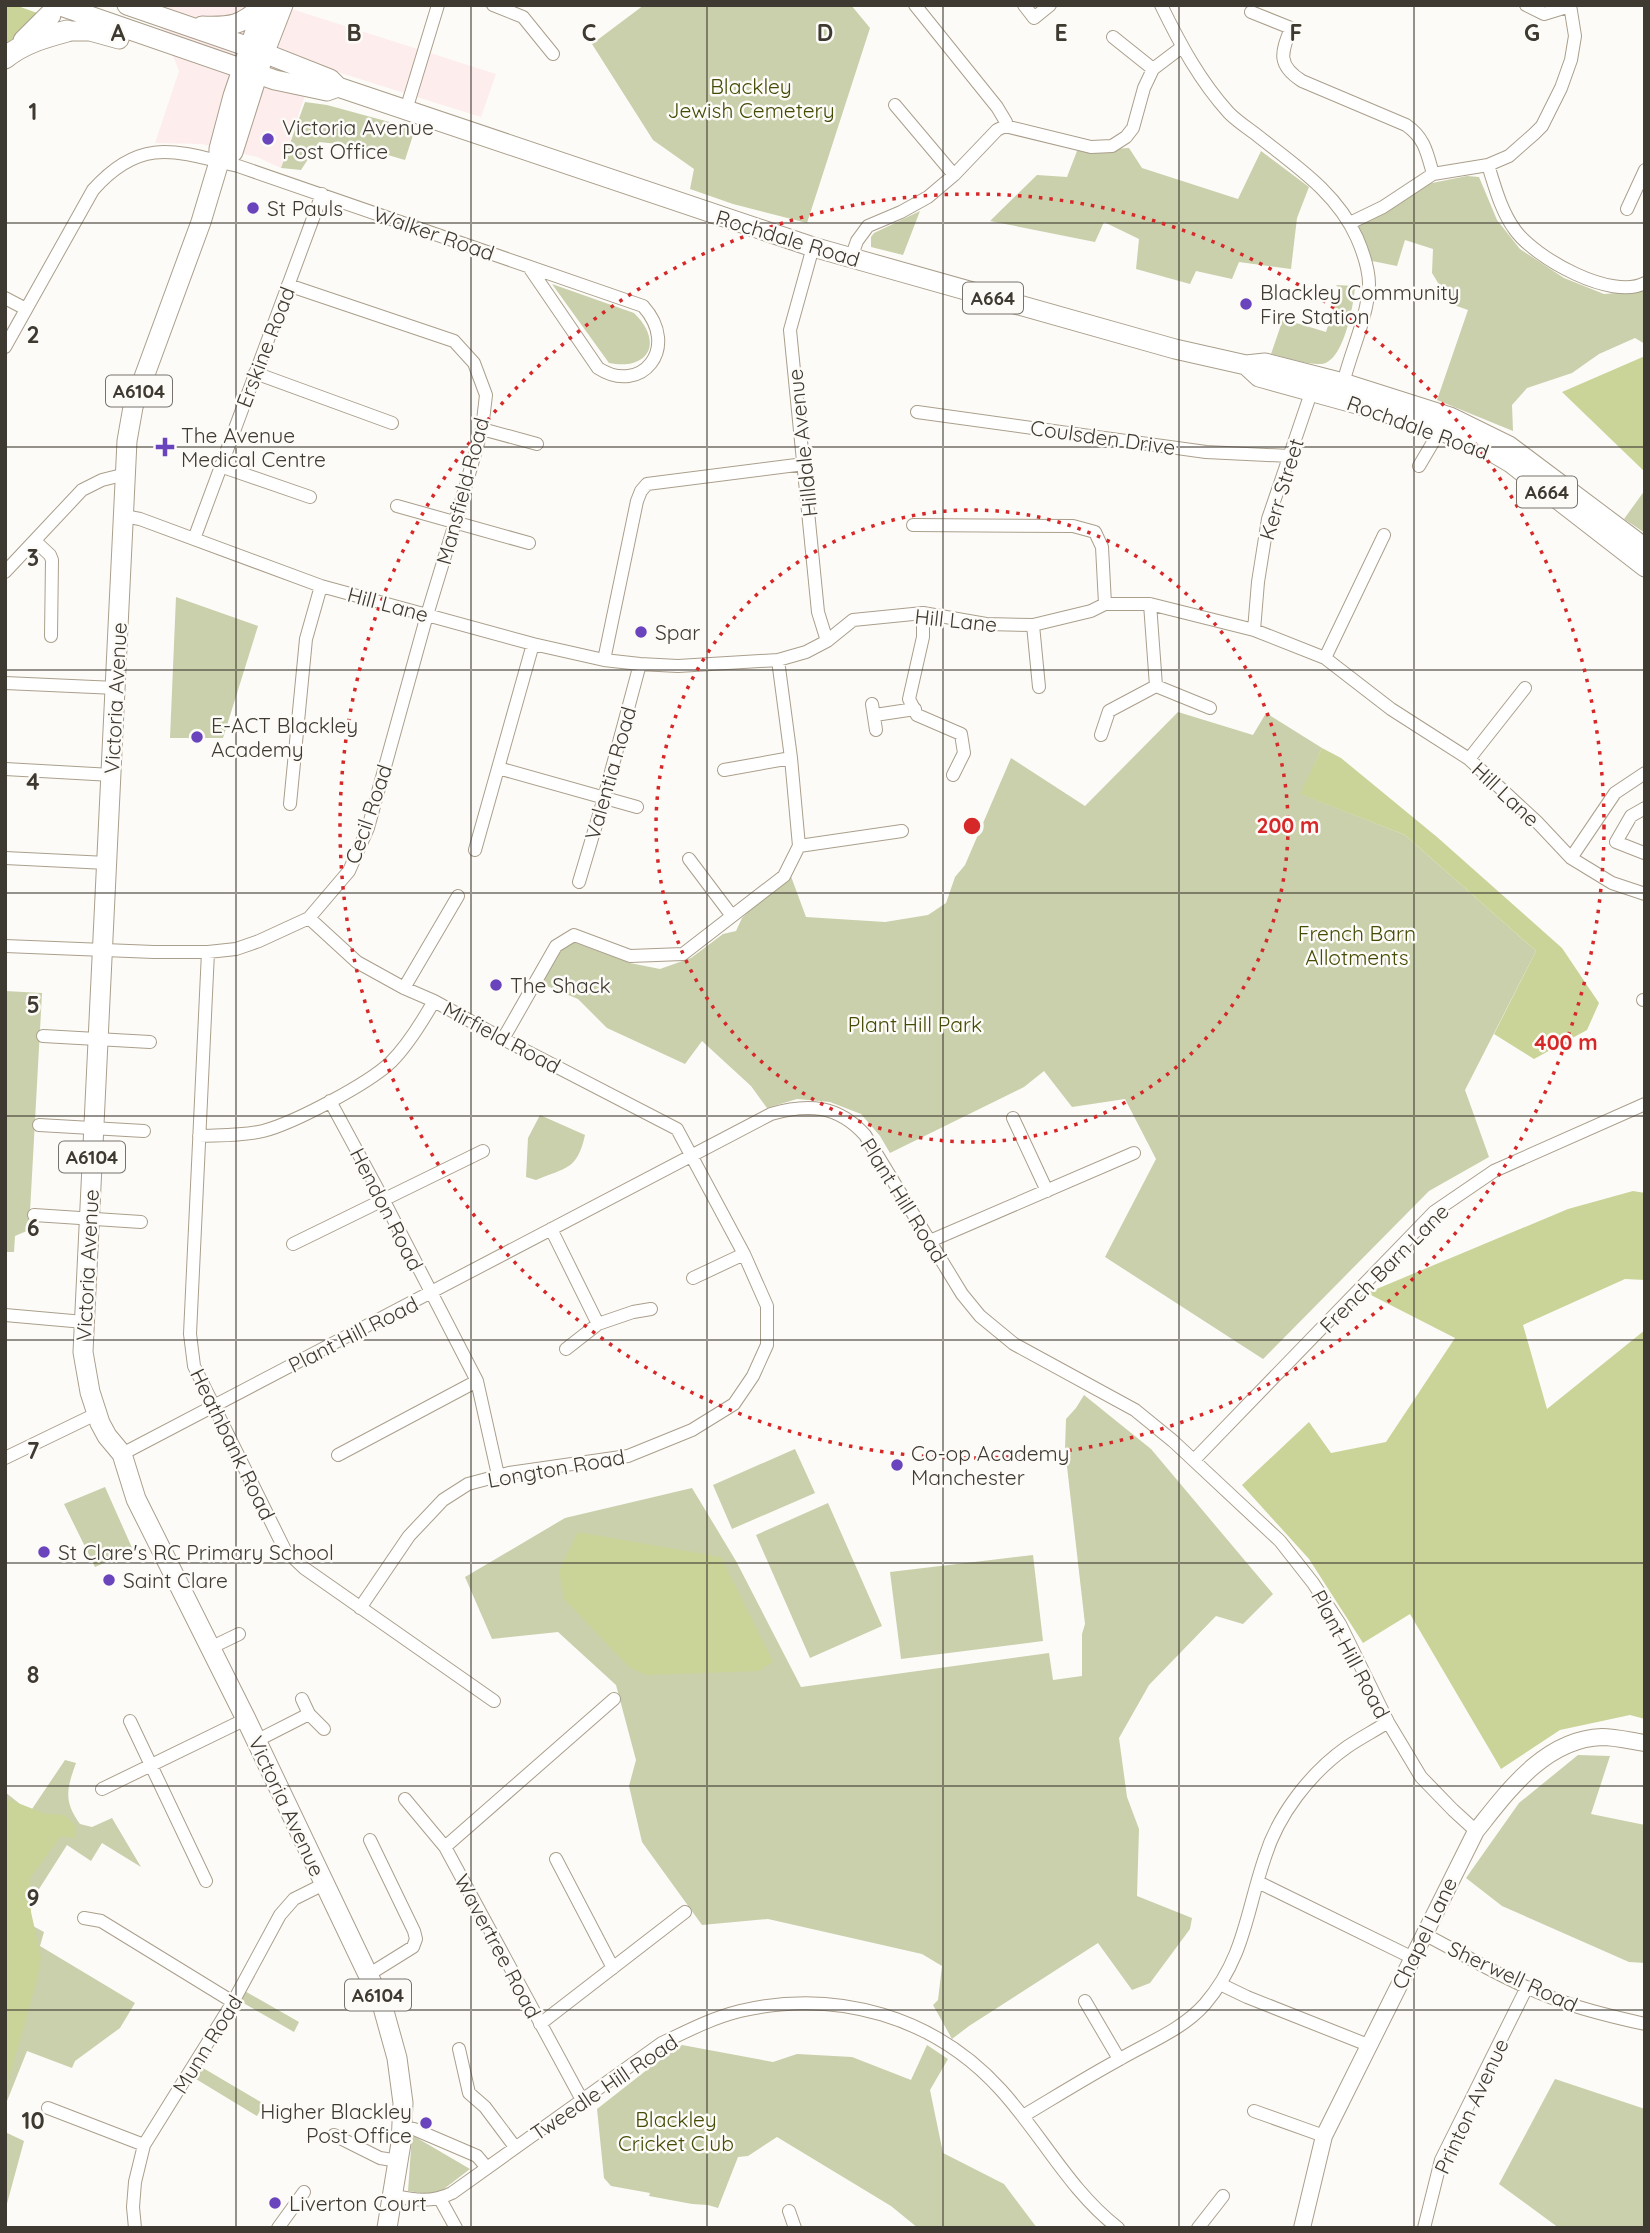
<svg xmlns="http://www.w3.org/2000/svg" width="1650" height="2233" font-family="Quicksand,sans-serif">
  <rect width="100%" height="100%" fill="#fdfbf7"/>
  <path fill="#fdeded" d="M152,5H279L496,74L481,117L315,65L281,168L257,157L202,144L155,143L179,71Z"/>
  <path fill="#c9d0ab" d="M644,5H851L870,28L807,223L733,204L690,189L694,169L653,140L592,44Z
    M305,102L327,105L415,129L405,160L357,146L319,142L301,170L281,168Z
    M1129,148L1142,168L1238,199L1261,151L1309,187L1297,218L1291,269L1239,262L1232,279L1196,271L1190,284L1136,269L1139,239L1104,222L1095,242L990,221L1037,175L1067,177L1077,151Z
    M1467,176L1479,177L1497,220L1520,249L1564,278L1604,294L1645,291V344L1635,338L1599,354L1572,373L1527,388L1512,405L1513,431L1437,400L1468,310L1451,304L1432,273L1433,249L1405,240L1397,266L1367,260L1355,224L1417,189L1432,183Z
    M920,211L903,255L871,247V237L874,233Z
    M552,284L634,313C664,342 649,371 609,363Z
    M1336,285L1355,286C1354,303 1344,363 1321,364C1309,365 1284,357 1271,354L1283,319L1326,332L1340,289Z
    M1645,490V533L1624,519Z
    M176,597L258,626L223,738H170Z
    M1178,712L1253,735L1266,713L1322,748L1301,794L1405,835L1536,951L1465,1090L1489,1157L1429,1191L1263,1359L1105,1257L1156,1159L1125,1099L1072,1107L1044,1071L1024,1087L890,1153L880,1136L861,1114L830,1102L797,1099L767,1108L751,1086L702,1041L685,1064L607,1028L578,999L540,983L557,951L573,942L630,963L660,969L691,958L723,934L736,931L742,918L789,871L806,917L885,922L928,915L946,903L955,877L965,865L1011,758L1085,806Z
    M5,991L42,993L29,1230L15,1236L14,1252H5Z
    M540,1115L585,1135C577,1170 567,1167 536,1180L526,1177L528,1138Z
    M1084,1395L1151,1449L1273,1594L1243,1624L1216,1616L1149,1685L1119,1738L1127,1797L1139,1829L1137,1896L1192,1918L1190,1929L1150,1983L1132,1990L1098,1943L969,2026L952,2039L933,2005L938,2000L942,1966L922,1954L768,1919L702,1925L642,1842L629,1786L636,1760L616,1685L558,1632L492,1639L465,1577L565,1518L692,1488L736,1561L801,1687L1049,1653L1053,1680L1082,1676V1634L1085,1624L1065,1449L1066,1419L1076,1408Z
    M795,1449L815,1493L732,1529L713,1485Z
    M105,1487L133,1550L95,1567L64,1504Z
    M828,1503L882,1626L810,1658L756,1535Z
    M1033,1555L1043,1641L901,1659L890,1572Z
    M1578,1755L1610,1756L1591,1814L1645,1825V1963L1629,1962L1502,1906L1466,1878L1519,1803Z
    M65,1760L76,1763C67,1788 63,1801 80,1824L92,1827L112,1818L141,1867L102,1843L91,1861L67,1845L20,1919L44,1932L40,1946L135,2003L120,2028L75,2061L72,2068L27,2051L5,2106V1792L30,1812Z
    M243,1990L299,2022L294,2032L238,2000Z
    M682,2045L773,2062L797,2054L852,2057L911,2080L927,2045L948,2059L930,2090L943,2153L1004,2184L1037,2228H918L891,2206L777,2137L748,2156L738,2157L718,2208L708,2205L692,2204L649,2196L650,2193L611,2186L604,2178L597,2109L648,2069Z
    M198,2065L264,2104L257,2116L191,2076Z
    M1555,2079L1645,2109V2228H1559L1499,2184Z
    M5,2132L24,2141L5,2211Z
    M412,2135L470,2169L436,2195L408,2191Z"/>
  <path fill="#cad398" d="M5,5H15L40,14L5,46Z
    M1645,356V472L1562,392Z
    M1322,748L1341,758L1437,837L1562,948L1599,1003L1587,1030L1534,1059L1494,1034L1536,951L1405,835L1300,794Z
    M1633,1191L1645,1193V1280L1625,1279L1523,1325L1547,1409L1645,1330V1719L1630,1715L1560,1730L1501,1769L1410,1614L1363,1643L1309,1559L1242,1485L1309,1422L1331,1453L1386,1442L1455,1338L1367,1293L1568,1209Z
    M578,1532L721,1557L773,1662L759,1671L646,1675L629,1667L564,1599L559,1571Z
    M5,1798L46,1814L65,1815L76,1826L75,1838L61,1836L30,1878L31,1912L41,1957L37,1980L5,2092Z"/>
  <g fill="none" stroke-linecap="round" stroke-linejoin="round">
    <g stroke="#aa9f8c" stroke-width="14">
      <path id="street" d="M493,5L523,17L553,54
        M915,5L997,107L1006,122L1005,126
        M1024,5L1034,18L1050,5
        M1161,5C1180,44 1200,81 1229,113C1238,122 1249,129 1258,136C1296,166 1337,193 1357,238C1363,252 1369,269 1369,284C1368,318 1349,355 1342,388
        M1526,5L1544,14L1570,6
        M1251,12L1291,28C1281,53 1277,65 1302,81L1406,125C1425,138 1427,153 1433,174
        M1113,37L1153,69
        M895,105L954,175
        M406,110L438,5
        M1005,126L1091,147L1112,146L1126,137L1133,128L1144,88L1153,69L1182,47
        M1488,165C1495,187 1501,211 1515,230C1535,258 1612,301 1645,283
        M1627,209L1645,170
        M1350,223L1383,207L1433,174L1488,165L1509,156L1534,134L1542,126L1561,88L1571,60L1575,36L1570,5
        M813,247L790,330L818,612L827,641
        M851,258L857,241L868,226L901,212L928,197L954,175L997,130L1005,126
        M5,298L26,309
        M5,347L93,190C141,136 176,151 238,166L643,306C681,348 641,396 598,368L529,267
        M255,373L392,423
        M917,412L1206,452L1290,456
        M482,429L537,444
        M220,466L310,497
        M1419,466L1442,427
        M397,506L529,543
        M124,516L140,519L321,586L533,644L604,660L640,664L678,666L778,660L806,652L827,641L853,620L923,613L986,624L1033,625L1091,611L1105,604H1150L1254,630L1325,658L1391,709L1469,759L1538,823L1571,858L1612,883L1645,894
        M913,525L1073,526L1095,532L1102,547L1105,604
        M194,539L322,194
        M35,541L50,555L52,560L51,636
        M5,572L82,490L102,480L126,474
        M923,613V637L909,699L917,715L961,734L964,753L953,775
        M1033,625L1039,687
        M1254,630L1258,582L1268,519L1313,387
        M1325,658L1384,535
        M604,660L637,501L641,491L647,484L804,464
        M5,683L116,688
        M1156,686L1210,708
        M872,704L876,730
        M875,715L915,709
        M1101,735L1109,711L1156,686L1150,604
        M1469,759L1525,688
        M498,768L637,807
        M5,769L112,775
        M724,770L791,758
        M290,804L306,639L321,586
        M799,846L902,831
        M475,850L533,644
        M1644,853L1616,842L1631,816L1645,808
        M5,858L107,863
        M1571,858L1615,793L1645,773
        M689,859L732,916
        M579,882L604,798L640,664
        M309,918L357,962L404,988L434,1001L503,1039L677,1129L744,1254L767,1306V1345L753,1376L734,1404L692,1430L628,1456L509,1473L468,1484L443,1500L409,1536L360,1608
        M5,946L154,952H208L236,949L259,941L309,918L349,871L368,828L427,615L455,523L482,429L486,395L474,363L454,341L288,285
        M208,952L190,1334L194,1366L285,1550L304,1568L494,1701
        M404,988L458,896
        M1643,1000H1645
        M43,1036L150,1042
        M503,1039L556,946L574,935L630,956L683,954L784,876L799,846L791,758L778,660
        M330,1101L383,1199L477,1381L498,1475
        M1013,1118L1047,1191
        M39,1125L144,1131
        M199,1136C220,1135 242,1136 263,1131C294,1123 368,1084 391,1062C408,1045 422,1022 434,1001
        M34,1215L141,1222
        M551,1229L598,1324L633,1312L651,1309
        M930,1241L1134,1153
        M293,1244L483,1151
        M693,1278L744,1254
        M5,1315L84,1322
        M566,1349L598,1324
        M122,1454L771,1114C808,1103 838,1105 865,1135L962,1294L980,1316L1014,1344L1135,1410L1173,1441L1280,1541L1313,1583L1340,1624L1388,1722L1421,1777L1453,1810L1476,1831
        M338,1455L477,1381
        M5,1458L96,1414
        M1194,1460L1434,1212L1494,1171L1645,1104
        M210,1648L239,1634
        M302,1699L309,1714L324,1729
        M130,1721L206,1881
        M256,1741L309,1714
        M102,1789L246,1719
        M405,1799L445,1847L582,2100
        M445,1847L614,1699
        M556,1859L613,1968
        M1258,1882L1413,1958
        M84,1918L101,1921L233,2002
        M1424,1934C1470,1958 1516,1986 1566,2003C1592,2012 1618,2018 1645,2024
        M368,1975L413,1947L416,1939L414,1931L370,1840
        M1220,1984L1247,1997L1368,2045
        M1085,2001L1119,2059
        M540,2024L685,1912
        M459,2049L469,2093L485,2107L515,2147
        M48,2108L144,2145
        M1254,2111L1324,2136
        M1023,2116C1055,2097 1087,2077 1120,2059C1149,2042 1182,2030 1205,2004C1245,1957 1246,1912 1265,1857C1278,1815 1310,1773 1347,1747C1360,1738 1374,1731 1388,1722
        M403,2128L414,2129L477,2156L487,2168
        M334,2135L380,2158L399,2161
        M393,2196C415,2200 432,2203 452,2193L662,2043C687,2031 712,2018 740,2011C837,1988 935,2017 1001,2090C1042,2135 1069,2190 1118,2228
        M440,2199L456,2228
        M789,2211L795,2228
        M135,2228L133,2207L135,2182L144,2145L233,2002L280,1915L294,1899L324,1884
        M278,2228L304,2192
        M1198,2228L1223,2196
        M1424,2228L1441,2160L1527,1987"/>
    </g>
    <g stroke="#aa9f8c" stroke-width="18">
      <path id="secondary" d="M1302,2228L1324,2136L1476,1831C1508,1791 1545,1739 1602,1737C1616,1737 1631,1741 1645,1743"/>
    </g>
    <g stroke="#aa9f8c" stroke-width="21">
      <path id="primary" d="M58,5L275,80L327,91L338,87
        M127,5L249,47L330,79L338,87L813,247L1175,349L1246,365L1265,363L1343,383L1450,417L1509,446L1645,548
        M264,5L233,96L219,149V162L201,222L133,407L127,441L83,1352L90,1392L100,1423L107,1436L122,1454L136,1499L246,1719L382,2004L397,2058L403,2103L401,2143L387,2228
        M202,26C230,27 242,26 263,5
        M67,31H90L119,39
        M219,162L233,152L264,54L283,5
        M1246,365L1259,377L1375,409L1479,444L1511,463L1645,567"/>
    </g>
    <g stroke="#aa9f8c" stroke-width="23">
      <path id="highway" d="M24,41L50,15
        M5,58C23,43 45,37 67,31"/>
    </g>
    <use href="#street" stroke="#fff" stroke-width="12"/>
    <use href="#secondary" stroke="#fff" stroke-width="16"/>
    <use href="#primary" stroke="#fff" stroke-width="19"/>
    <use href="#highway" stroke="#fff" stroke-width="21"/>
  </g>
  <path fill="none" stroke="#3e3931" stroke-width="2" stroke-opacity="0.55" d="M236,5V2228M471,5V2228M707,5V2228M943,5V2228M1179,5V2228M1414,5V2228M5,223H1645M5,447H1645M5,670H1645M5,893H1645M5,1116H1645M5,1340H1645M5,1563H1645M5,1786H1645M5,2010H1645"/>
  <g fill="none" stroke="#d62828" stroke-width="3.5" stroke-dasharray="3.5 7">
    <circle cx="972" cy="826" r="316"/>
    <circle cx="972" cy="826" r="632"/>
  </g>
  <g fill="#6944bc" stroke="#fdfbf7" stroke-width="2.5">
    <circle cx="268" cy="139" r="7"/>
    <circle cx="253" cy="208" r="7"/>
    <circle cx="1246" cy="304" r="7"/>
    <path d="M161.5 436.5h7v7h7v7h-7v7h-7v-7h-7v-7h7z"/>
    <circle cx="641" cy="632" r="7"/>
    <circle cx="197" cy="737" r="7"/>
    <circle cx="496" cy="985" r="7"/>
    <circle cx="897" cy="1465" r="7"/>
    <circle cx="44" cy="1552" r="7"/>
    <circle cx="109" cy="1580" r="7"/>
    <circle cx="426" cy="2123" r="7"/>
    <circle cx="275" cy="2203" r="7"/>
  </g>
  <g text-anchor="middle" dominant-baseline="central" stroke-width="5" stroke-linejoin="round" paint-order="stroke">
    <g fill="#fdfbf7" stroke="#77736c" stroke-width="2">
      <rect x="963" y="282.5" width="60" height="31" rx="5"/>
      <rect x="106" y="375.5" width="66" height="31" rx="5"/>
      <rect x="1517" y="476.5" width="60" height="31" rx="5"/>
      <rect x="59" y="1141.5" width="66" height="31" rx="5"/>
      <rect x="345" y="1979.5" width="66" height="31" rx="5"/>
    </g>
    <g font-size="19" font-weight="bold" fill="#3e3931">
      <text x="993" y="298">A664</text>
      <text x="139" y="391">A6104</text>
      <text x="1547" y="492">A664</text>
      <text x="92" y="1157">A6104</text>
      <text x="378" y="1995">A6104</text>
    </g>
    <g font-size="21" fill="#444b05" stroke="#fdfbf7">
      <text x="751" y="86">Blackley<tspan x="751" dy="24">Jewish Cemetery</tspan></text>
      <text x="1357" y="933">French Barn<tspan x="1357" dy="24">Allotments</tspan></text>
      <text x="915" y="1024">Plant Hill Park</text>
      <text x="676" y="2119">Blackley<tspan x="676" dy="24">Cricket Club</tspan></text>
    </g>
    <g font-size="21" fill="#3e3931" stroke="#fdfbf7" text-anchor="start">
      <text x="282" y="127">Victoria Avenue<tspan x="282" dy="24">Post Office</tspan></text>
      <text x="267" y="208">St Pauls</text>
      <text x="1260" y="292">Blackley Community<tspan x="1260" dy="24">Fire Station</tspan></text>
      <text x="181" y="435">The Avenue<tspan x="181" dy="24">Medical Centre</tspan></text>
      <text x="655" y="632">Spar</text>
      <text x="211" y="725">E-ACT Blackley<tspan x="211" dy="24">Academy</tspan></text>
      <text x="510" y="985">The Shack</text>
      <text x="911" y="1453">Co-op Academy<tspan x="911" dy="24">Manchester</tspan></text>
      <text x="58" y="1552">St Clare's RC Primary School</text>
      <text x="123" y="1580">Saint Clare</text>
      <text x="412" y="2111" text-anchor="end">Higher Blackley<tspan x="412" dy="24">Post Office</tspan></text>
      <text x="289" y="2203">Liverton Court</text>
    </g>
    <g font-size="21" fill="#3e3931" stroke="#fdfbf7">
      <text transform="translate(434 233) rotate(19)">Walker Road</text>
      <text transform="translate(788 238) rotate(17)">Rochdale Road</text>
      <text transform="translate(265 347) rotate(-69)">Erskine Road</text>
      <text transform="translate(1418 427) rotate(20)">Rochdale Road</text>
      <text transform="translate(1103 437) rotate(8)">Coulsden Drive</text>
      <text transform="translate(802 443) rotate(-96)">Hilldale Avenue</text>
      <text transform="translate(1281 489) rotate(-73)">Kerr Street</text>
      <text transform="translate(462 491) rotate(-75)">Mansfield Road</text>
      <text transform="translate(388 604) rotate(15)">Hill Lane</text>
      <text transform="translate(956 620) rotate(6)">Hill Lane</text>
      <text transform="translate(115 698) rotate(-87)">Victoria Avenue</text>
      <text transform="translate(610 773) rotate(-74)">Valentia Road</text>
      <text transform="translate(1506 794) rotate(43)">Hill Lane</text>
      <text transform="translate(368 814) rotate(-71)">Cecil Road</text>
      <text transform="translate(502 1037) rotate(28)">Mirfield Road</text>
      <text transform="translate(904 1200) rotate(58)">Plant Hill Road</text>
      <text transform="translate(387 1209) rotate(63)">Hendon Road</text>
      <text transform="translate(87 1265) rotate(-87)">Victoria Avenue</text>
      <text transform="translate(1384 1268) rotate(-45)">French Barn Lane</text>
      <text transform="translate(353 1334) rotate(-27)">Plant Hill Road</text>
      <text transform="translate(233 1444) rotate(64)">Heathbank Road</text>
      <text transform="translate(556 1468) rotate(-10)">Longton Road</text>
      <text transform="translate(1351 1654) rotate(62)">Plant Hill Road</text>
      <text transform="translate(287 1806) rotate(65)">Victoria Avenue</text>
      <text transform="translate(1424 1933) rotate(-64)">Chapel Lane</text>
      <text transform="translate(498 1946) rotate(62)">Wavertree Road</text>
      <text transform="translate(1513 1976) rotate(25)">Sherwell Road</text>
      <text transform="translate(207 2044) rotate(-58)">Munn Road</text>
      <text transform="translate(604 2087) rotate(-34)">Tweedle Hill Road</text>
      <text transform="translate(1471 2106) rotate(-65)">Printon Avenue</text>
    </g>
  </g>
  <g font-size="23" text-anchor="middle" font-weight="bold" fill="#3e3931" stroke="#fdfbf7" stroke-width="5" stroke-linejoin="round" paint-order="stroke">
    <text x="118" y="41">A</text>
    <text x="354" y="41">B</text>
    <text x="589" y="41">C</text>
    <text x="825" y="41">D</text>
    <text x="1061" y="41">E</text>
    <text x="1296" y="41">F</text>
    <text x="1532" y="41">G</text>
    <text x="33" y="120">1</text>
    <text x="33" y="343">2</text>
    <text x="33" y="566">3</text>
    <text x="33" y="790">4</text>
    <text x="33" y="1013">5</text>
    <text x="33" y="1236">6</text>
    <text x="33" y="1459">7</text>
    <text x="33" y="1683">8</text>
    <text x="33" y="1906">9</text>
    <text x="33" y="2129">10</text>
  </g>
  <circle cx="972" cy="826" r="10" fill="#d62828" stroke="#fdfbf7" stroke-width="3.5"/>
  <g font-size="21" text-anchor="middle" font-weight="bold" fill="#d62828" stroke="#fdfbf7" stroke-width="5" stroke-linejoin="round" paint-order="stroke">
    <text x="1288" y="833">200 m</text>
    <text x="1566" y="1050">400 m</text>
  </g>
  <rect width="1650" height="2233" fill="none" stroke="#3e3931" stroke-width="14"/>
</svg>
